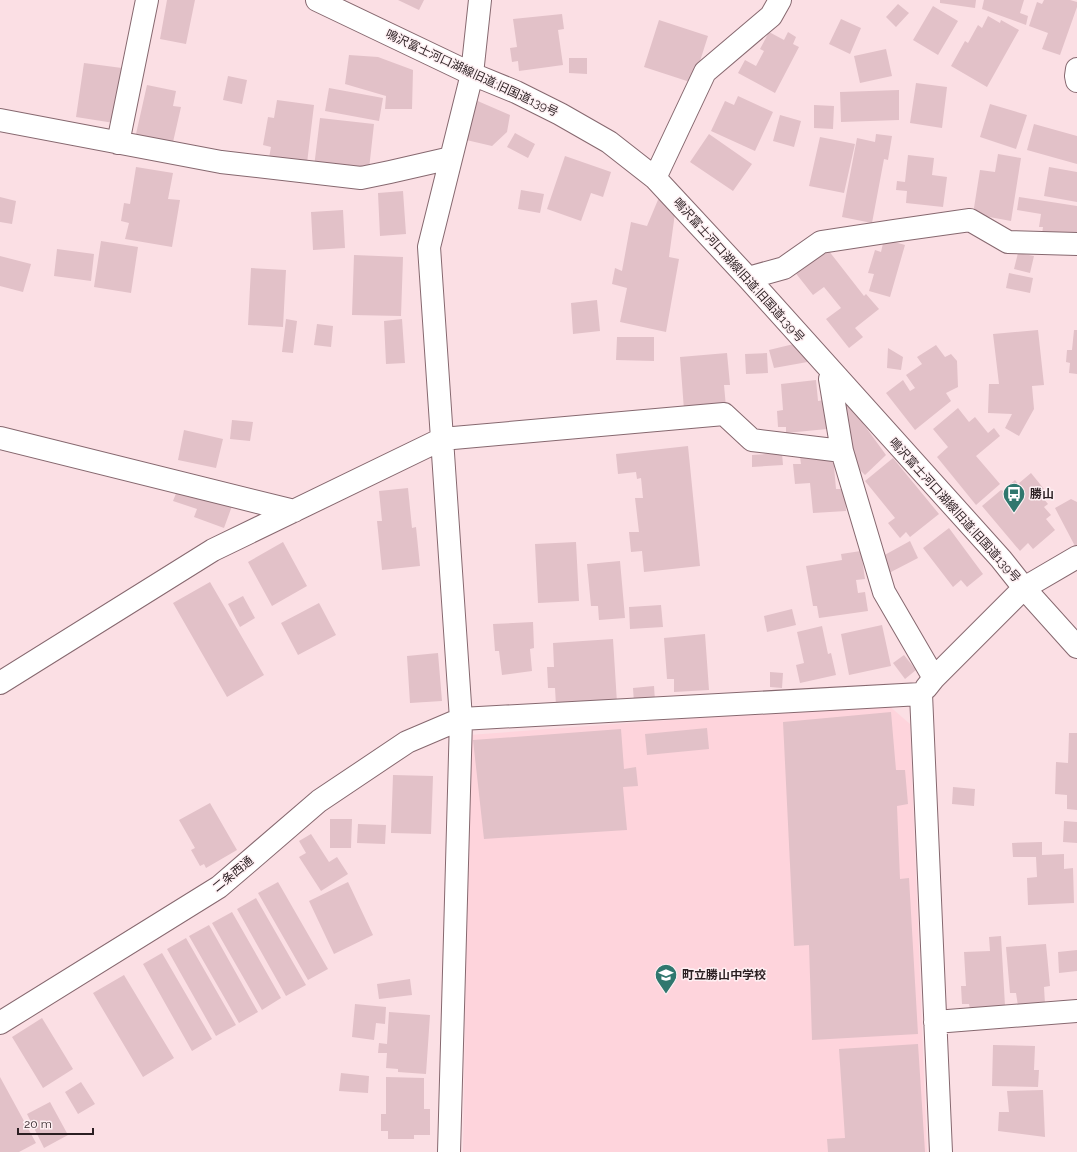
<svg xmlns="http://www.w3.org/2000/svg" width="1077" height="1152" font-family="Raleway,'Noto Sans JP',sans-serif">
  <rect width="100%" height="100%" fill="#fbdfe4"/>
  <path fill="#fed4dc" d="M887,704L910,724L927,1152H463L469,735Z"/>
  <path fill="#e2c1c8" d="M167,0H195L186,44L160,39Z
    M398,0H424L419,10Z
    M940,0H976L975,8L940,3Z
    M984,0H1024L1020,13L1028,16L1026,25L982,9Z
    M1044,0H1070L1077,2V7L1060,55L1042,49L1048,33L1029,26L1037,2L1042,4Z
    M898,4L909,13L896,27L886,17Z
    M933,6L958,21L938,55L913,40Z
    M562,14L564,29L558,30L563,65L519,71L518,61L512,62L510,48L517,47L513,19Z
    M988,16L1000,23L1001,20L1019,30L987,87L951,66L965,41L968,43L978,25L982,28Z
    M841,19L861,28L850,54L829,44Z
    M659,20L708,36L693,83L644,67Z
    M769,32L784,40L788,32L796,37L793,44L799,47L775,93L738,73L745,60L756,66L764,51L760,49Z
    M886,49L892,76L860,83L854,56Z
    M349,55L378,57L413,70L412,109H385L386,96L345,84Z
    M569,58H587V74L569,73Z
    M84,63L122,68L114,123L76,117Z
    M228,76L247,80L242,104L223,100Z
    M916,83L947,87L942,128L910,123Z
    M147,85L176,91L173,106L181,107L173,142L136,134Z
    M329,88L383,98L379,121L325,111Z
    M899,90V120L841,122L840,92Z
    M738,96L773,112L755,151L711,131L725,101L734,105Z
    M473,99L510,115L507,132L492,146L462,139Z
    M277,100L314,105L307,163L269,158L271,147L263,145L268,117L274,118Z
    M990,104L1027,115L1016,149L980,137Z
    M814,105L834,106L833,129L814,128Z
    M780,115L801,121L794,147L773,141Z
    M320,118L374,124L369,169L314,167Z
    M1034,124L1077,136V164L1027,150Z
    M515,133L535,144L528,158L507,147Z
    M709,134L752,164L733,191L690,162Z
    M876,134L892,136L888,160L884,159L872,223L842,217L857,138L875,142Z
    M820,137L855,144L844,193L809,186Z
    M998,154L1021,158L1011,221L973,214L980,170L995,172Z
    M908,155L934,158L932,175L947,177L943,207L906,203L907,191L896,190L897,181L905,182Z
    M565,156L611,172L603,197L591,193L581,221L547,209Z
    M136,167L173,173L168,199L180,200L172,247L125,239L129,223L121,221L124,203L130,204Z
    M1049,167L1077,172V202L1044,196Z
    M521,190L544,194L540,213L518,209Z
    M403,191L406,234L380,236L378,193Z
    M660,195L676,206L669,257L679,259L666,332L620,322L627,288L612,284L615,268L622,271L631,222L647,226Z
    M0,197L16,201L12,224L0,222Z
    M1019,197L1077,206V239L1042,234L1043,227H1039L1041,214L1017,210Z
    M343,210L345,248L313,250L311,212Z
    M884,239L905,245L890,297L869,291L874,274L868,273L875,250L881,252Z
    M101,241L138,247L131,293L94,287Z
    M825,246L864,296L866,294L879,309L855,328L863,337L849,348L826,319L841,308L824,287L813,295L794,271Z
    M57,249L94,254L91,281L54,276Z
    M1018,253L1034,256L1030,273L1014,269Z
    M354,255L403,257L401,316L352,315Z
    M0,256L31,264L23,292L0,286Z
    M251,268L286,270L283,327L248,325Z
    M1009,273L1033,278L1030,293L1006,288Z
    M597,300L600,331L573,334L571,303Z
    M286,319L297,321L293,353L282,352Z
    M402,319L405,363L386,364L384,321Z
    M317,324L333,326L331,347L314,345Z
    M1038,330L1044,385L1032,386L1034,409L1019,436L1005,428L1012,414L988,413L989,384H999L993,334Z
    M1074,330H1077V374L1069,373L1070,363L1066,362L1067,350H1072Z
    M617,337H654V361L616,360Z
    M802,342L813,361L774,368L769,350Z
    M936,345L945,357L951,354L957,361L958,387L946,393L951,401L915,430L886,393L903,380L910,391L915,388L906,375L922,364L917,357Z
    M888,348L903,357L901,370L887,368Z
    M727,353L730,385H724L726,407L684,410L680,357Z
    M767,353L768,373L746,374L745,354Z
    M816,380L818,401L824,400L827,429L786,433V427H778L777,411L783,410L781,384Z
    M838,389L886,455L865,475L860,470L856,473Z
    M958,408L969,422L975,417L988,433L994,428L1000,436L976,456L1000,484L976,505L937,457L948,447L933,429Z
    M232,420L253,422L250,441L230,439Z
    M184,430L223,439L216,468L178,460Z
    M688,446L700,566L644,572L642,551L631,552L629,532H639L635,498H643L641,478L637,479L636,472L618,474L616,454Z
    M782,453L783,465L752,467V455Z
    M833,455L836,489H845L846,511L813,513L810,483L795,484L793,464H801L800,457Z
    M893,458L939,514L910,537L906,532L900,538L888,523L895,518L865,481Z
    M1031,473L1044,489L1039,493L1048,504L1044,507L1051,515L1046,519L1055,530L1033,549L1028,543L1020,551L982,506L1001,490L1003,491L1015,480L1018,484Z
    M179,486L232,506L224,528L194,517L197,509L173,501Z
    M408,488L412,528L416,527L420,566L382,570L377,521H382L379,491Z
    M1071,499L1077,502V547L1076,548L1055,508Z
    M949,528L983,574L967,587L961,580L953,587L923,548Z
    M910,541L918,558L889,573L881,557Z
    M283,542L307,586L272,606L248,562Z
    M576,542L579,601L538,603L535,544Z
    M861,551L865,579L856,580L858,593L865,592L868,611L819,618L817,606H813L806,566L842,560L841,554Z
    M620,561L625,618L599,620L598,606H591L587,564Z
    M210,582L264,675L227,697L173,603Z
    M243,596L255,618L240,627L228,604Z
    M319,603L336,635L298,655L281,623Z
    M661,605L663,627L630,629L629,607Z
    M792,609L796,625L767,632L764,616Z
    M533,622L534,648L530,649L532,671L502,675L499,651H495L493,624Z
    M882,625L891,666L849,675L841,634Z
    M822,626L828,654L831,653L836,675L800,683L796,665L804,663L797,632Z
    M705,634L709,690L674,692V679H667L664,638Z
    M613,639L617,703L556,706L555,688H548L547,667H554L553,643Z
    M438,653L442,701L410,703L407,656Z
    M904,655L916,670L905,679L893,663Z
    M770,672L783,673L782,688L770,687Z
    M654,686L655,701L634,703L633,688Z
    M891,712L896,770H905L908,804L897,806L900,879L909,878L918,1034L812,1040L809,945L794,946L783,722Z
    M707,728L709,749L647,755L645,734Z
    M621,729L624,769L636,767L638,786L623,787L627,830L484,839L473,740Z
    M1069,733H1077V810L1067,809V795L1055,794L1056,762L1068,763Z
    M393,775L433,776L431,834L391,833Z
    M953,787L975,789L974,806L952,804Z
    M210,803L237,850L206,868L204,864L200,866L191,850L195,848L179,820Z
    M330,819H352L351,848H330Z
    M1064,821L1077,822V843L1063,842Z
    M358,824L386,825L385,844L357,843Z
    M311,834L329,862L337,857L348,874L321,891L299,857L306,853L299,841Z
    M1042,842V855L1064,854V869L1073,868L1074,903L1028,905L1027,878L1037,877L1036,857H1013L1012,843Z
    M278,882L328,969L308,980L258,893Z
    M348,882L373,935L334,954L309,901Z
    M256,898L306,985L286,996L237,909Z
    M232,912L281,998L262,1010L212,923Z
    M209,925L258,1012L239,1023L189,936Z
    M1001,936L1005,1006L970,1009L969,1004H962L961,986H966L964,952L990,951L989,937Z
    M186,938L236,1025L216,1036L167,949Z
    M1046,944L1050,986L1044,987L1045,1004L1018,1006L1016,993H1010L1006,947Z
    M1077,950V971L1059,973L1058,952Z
    M162,953L212,1039L192,1051L143,964Z
    M124,975L174,1058L143,1077L93,993Z
    M410,979L412,995L379,999L377,984Z
    M355,1004L386,1007L385,1024L376,1023L374,1040L352,1037Z
    M389,1012L430,1015L426,1074L398,1072V1069L386,1068L387,1053H378L379,1043L387,1044Z
    M42,1018L73,1069L43,1088L12,1037Z
    M918,1044L925,1152H828L827,1139L845,1138L839,1049Z
    M993,1045L1035,1046L1034,1070H1039L1038,1087L992,1086Z
    M341,1073L369,1076L368,1093L339,1091Z
    M0,1077L36,1143L19,1152H0Z
    M386,1077L424,1078V1109H430V1135H414V1139H388V1131H381V1114H386Z
    M81,1082L95,1104L78,1114L65,1092Z
    M1043,1090L1045,1137L998,1131L999,1112H1009L1007,1091Z
    M50,1102L68,1135L44,1148L27,1114Z"/>
  <g fill="none" stroke-linecap="round" stroke-linejoin="round">
    <g stroke="#86686f" stroke-width="24">
      <path id="minor" d="M317,0L472,74L516,92L560,114L609,142L655,178L748,278L1001,559L1024,588L1077,647
        M1077,69L1076,76L1077,81
        M0,120L221,162L361,178L390,172L451,158
        M118,143L147,0
        M655,178L705,72L771,16L780,0
        M748,278L784,268L821,242L893,231L970,220L1008,242L1077,244
        M833,374L830,379L842,451L884,592L934,678
        M0,438L294,511
        M0,683L213,550L442,439L724,414L752,440L842,451
        M926,688L934,678L1024,588L1077,557
        M935,1022L1077,1011
        M0,1023L219,887L319,801L407,742L461,719L921,694L941,1152
        M449,1152L461,719L429,247L472,74L480,0"/>
    </g>
    <use href="#minor" stroke="#fff" stroke-width="22"/>
  </g>
  <defs>
    <g id="bus-pin" transform="scale(1.15)"><path d="M0 17L-7.5 6A9.5 9.5 0 1 1 7.5 6Z" fill="#30776e" stroke="#fef0f3"/><path d="M-5-6H5V4H4V6H2V4H-2V6H-4V4H-5ZM-3.5-4V0h7V-4ZM-3.5 1.2v1.5H-2V1.2ZM2 1.2v1.5H3.5V1.2Z" fill="#fff"/></g>
    <g id="school-pin" transform="scale(1.15)"><path d="M0 17L-7.5 6A9.5 9.5 0 1 1 7.5 6Z" fill="#30776e" stroke="#fef0f3"/><path d="M0-5L7-2L0 1L-7-2ZM-4 1L0 2.5L4 1V4Q0 6-4 4Z" fill="#fff"/></g>
  </defs>
  <g fill-rule="evenodd">
    <use href="#bus-pin" x="1014" y="494"/>
    <use href="#school-pin" x="666" y="975"/>
  </g>
  <g text-anchor="middle" dominant-baseline="central" stroke-width="3" stroke-linejoin="round" paint-order="stroke">
    <g font-size="12" fill="#2b1f22" stroke="#fef0f3">
      <text transform="translate(472 73) rotate(25)">鳴沢富士河口湖線旧道;旧国道139号</text>
      <text transform="translate(739 270) rotate(48)">鳴沢富士河口湖線旧道;旧国道139号</text>
      <text transform="translate(955 510) rotate(48)">鳴沢富士河口湖線旧道;旧国道139号</text>
      <text transform="translate(233 874) rotate(-39)">二条西通</text>
    </g>
    <g font-size="12" font-weight="bold" fill="#2b1f22" stroke="#fef0f3" text-anchor="start">
      <text x="1030" y="494">勝山</text>
      <text x="682" y="975">町立勝山中学校</text>
    </g>
  </g>
  <path d="M18 1128v6h75v-6" fill="none" stroke="#2b1f22" stroke-width="2"/>
  <text x="24" y="1128" font-size="12" fill="#2b1f22" stroke="#fef0f3" stroke-width="3" paint-order="stroke">20 m</text>
</svg>
